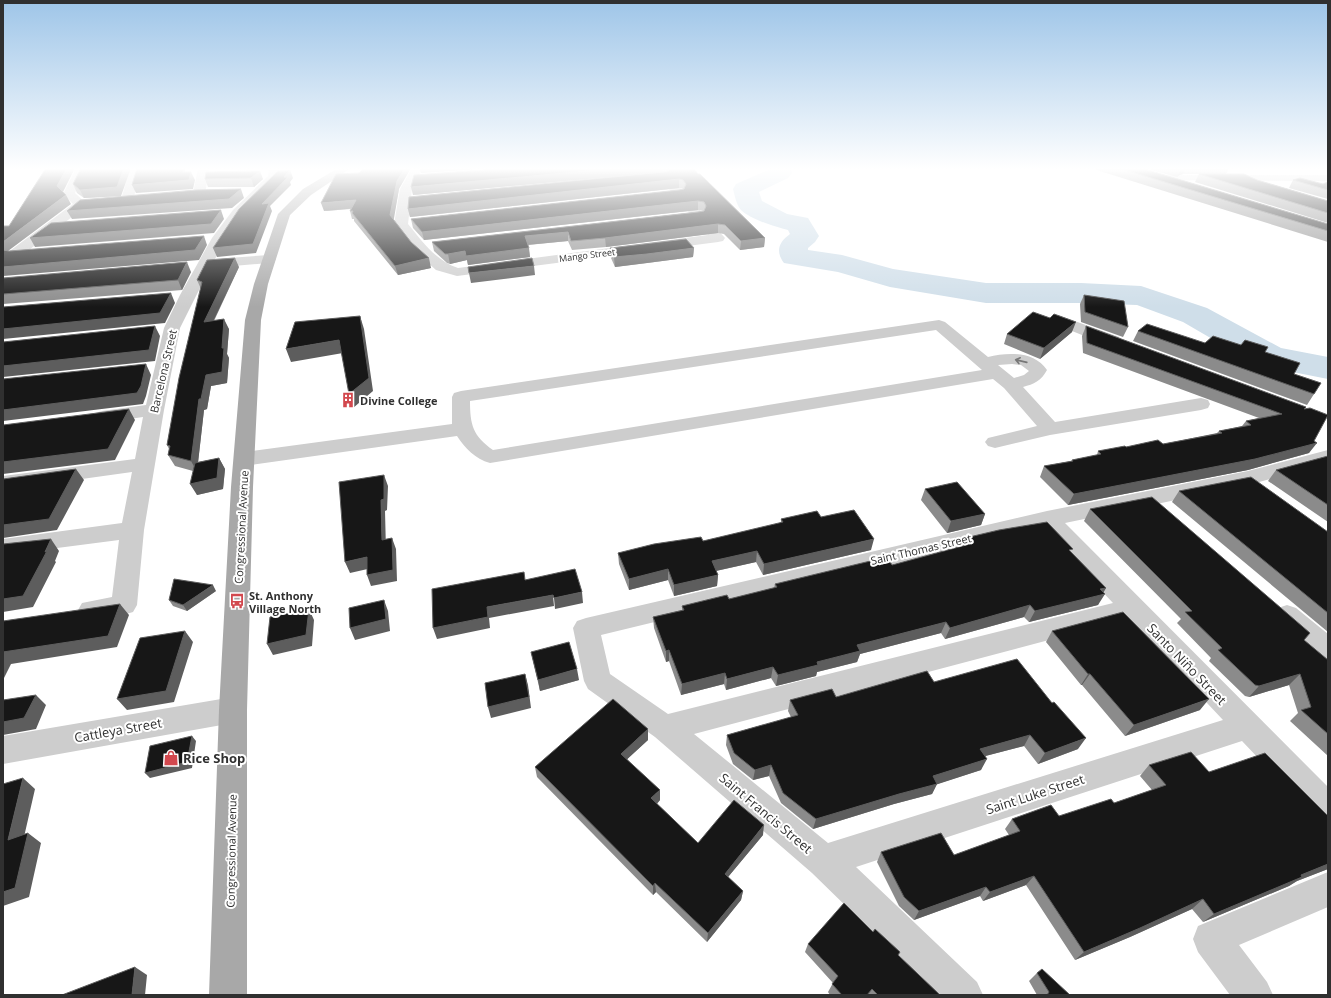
<svg xmlns="http://www.w3.org/2000/svg" width="1331" height="998" font-family="'Open Sans',sans-serif">
  <rect width="100%" height="100%" fill="#fff"/>
  <g fill="none" stroke-linecap="round" stroke-linejoin="round">
    <path fill="#cfdee9" fill-rule="evenodd" d="M768,168H791L792,173L788,178L759,192L762,201L787,214L808,218L819,236L815,242L808,248V250L842,255L893,269L986,283H1081L1141,286L1207,308L1281,348L1328,357V379L1257,365L1183,322L1137,305L1081,303H986L890,287L838,272L784,263C775,251 779,242 790,234L788,230C775,227 750,219 741,210C736,204 735,196 733,189L736,184L768,170Z"/>
    <path fill="#cdcdcd" fill-rule="evenodd" d="M76,168H87L75,193L87,204L85,207L8,266L3,267V256L73,204L63,194Z
      M130,168H142L133,200L131,203H123L121,200Z
      M198,168H210L205,193L203,196H195L193,193Z
      M269,168H279L280,177L241,216L226,238L215,259L269,255L274,256L276,259L274,262L269,263L210,268L180,328L164,410L144,530L137,605L133,612C118,617 97,622 82,617L78,610L82,603L112,597L119,540L3,555V539L122,523L132,472L3,490V476L135,459L143,417L102,423L95,421L92,417L95,413L102,411L146,405L164,328L180,295L212,238L233,210L268,176Z
      M412,168H423L412,189L408,224C422,241 436,261 458,268L708,235L651,168H662L725,238L723,241L718,242L457,276L436,270L414,250L394,224L400,189Z
      M1163,175H1328V181L1159,180L1157,178L1159,176Z
      M1058,315L1119,337L1121,341L1119,345L1113,346L1107,345L1052,323L1050,320L1052,317Z
      M939,320L945,322L988,357C1008,352 1034,351 1047,370C1041,381 1034,384 1023,387L1055,422L1201,398L1208,400L1210,404L1208,408L1201,410L1050,435L995,448L988,446L985,442L988,438L1037,426L1004,388L993,379L490,463C475,459 465,448 457,436L244,466L237,464L234,459L237,454L244,452L452,424V397L454,393L461,391ZM936,330L982,370L493,450C473,436 470,425 470,401ZM1012,364L1021,365L1029,371L1024,375L1014,378L998,365Z
      M1328,450V463L1248,485L1065,523L1328,787V825L1317,820L1242,741L856,867L977,982L983,995H937L812,873L655,737L588,689L584,681L573,628L577,621L586,618L1047,511L1248,471ZM1042,528L1113,603L668,714L610,674L601,635ZM1128,619L1223,720L828,843L694,734Z
      M1287,605L1296,608L1328,634V661L1318,658L1278,622L1274,615L1278,608Z
      M233,697L243,701L247,710L243,719L233,723L3,764V736Z
      M1328,872V907L1239,945L1267,982L1273,995H1230L1198,952L1193,939L1198,926Z"/>
    <path fill="#a8a8a8" fill-rule="evenodd" d="M338,168H351L311,195L290,215L268,284L261,320L253,487L247,710V995H209L219,710L231,487L245,320L254,284L278,214L303,189Z"/>
  </g>
  <path fill="#8b8b8b" d="M510,168H693L698,174L765,238L764,247L740,250L724,234L718,233L606,247L572,250L568,241L528,245L530,257L468,265L467,260L450,264L447,263L434,251L432,242L704,211L698,210L424,240L413,228L411,219L679,190L684,189L679,188L410,217L408,209L665,172H663L413,195Z
    M1090,168H1141L1328,224V242Z
    M1144,168H1229L1226,174H1183L1179,175L1177,177Z
    M206,172L263,179L254,187H208L205,179Z
    M1199,174L1257,180L1328,201V223L1195,182Z
    M1293,180L1323,184L1328,182V199L1289,188Z
    M73,184L121,196L84,198L77,193Z
    M399,189L393,219L431,268L398,275L354,221V219H352L350,211L351,209L324,211Z
    M610,248H694L693,257L647,263L615,267L611,258Z
    M239,267L214,321L229,329L227,354L229,358L227,383L211,386L207,409L204,410L198,462L219,458L225,469L223,489L197,495L193,471L175,466L168,455L169,449L167,445L201,289L197,280Z
    M191,272L182,290L3,304V278Z
    M1084,295L1128,327L1123,337L1081,322L1080,304Z
    M1086,326L1304,409L1314,441L1309,453L1248,470L1068,505L1040,477L1044,466L1071,461L1072,460L1097,455L1098,451L1126,447L1163,444L1217,433L1219,431L1242,426L1246,421L1259,418L1083,353L1082,336Z
    M1138,331L1205,343L1241,345L1265,352L1294,374L1314,394L1307,405L1133,341Z
    M1072,332L1040,359L1004,344L1007,334Z
    M1328,456V522L1268,481L1276,470Z
    M925,489L985,514L981,525L947,533L921,500Z
    M1179,491L1328,532V632L1172,502Z
    M1090,509L1304,640L1328,660V756L1290,721L1298,713L1289,685L1249,697L1245,696L1209,661L1211,658L1177,623L1181,619L1084,521Z
    M821,517L871,550L763,575L756,562L716,571L718,575L717,586L674,596L668,580L629,590L619,564L618,553L703,541L781,523V519Z
    M965,538L1071,552L1106,588L1103,592L1098,605L1029,622L1024,617L945,639L941,633L860,654L857,662L817,672L816,676L776,686L771,678L726,690L724,684L681,695L669,661L666,662L654,628L653,617L682,610V606L729,599L774,588L775,584L892,565L962,546Z
    M216,591L187,611L173,606L169,600Z
    M1052,631L1200,710L1125,736L1082,685H1081L1046,642Z
    M531,652L579,680L540,691Z
    M934,682L1078,749L1038,764L1024,746L985,756L981,770L937,784L932,794L894,804L813,829L781,803L769,776L753,780L733,764L726,745L727,735L791,717L788,711L790,700L836,697Z
    M648,729V740L627,759L660,800L657,804L698,843L763,835L728,877L743,891L741,900L707,942L656,892L653,895L537,777L535,767Z
    M1149,765L1209,772L1328,816V869L1297,881L1289,886L1203,922L1192,909L1130,937L1075,960L1026,885L983,901L980,896L914,920L899,906L877,862L881,852L954,855L1009,835L1005,829L1012,819L1059,816L1114,803L1152,790L1140,776Z
    M873,932L898,955L940,995H830L828,992L833,983L805,952L808,944Z
    M1037,973L1070,995H1037L1029,981Z"/>
  <path fill="#5d5d5d" d="M67,168H75L62,194L57,186Z
    M124,168H131L121,196L84,198L80,190Z
    M183,168H185L186,180L183,172Z
    M405,168H411L399,189L393,224L390,215L397,181Z
    M420,168H495L421,173Z
    M620,168H663V172L413,195L411,187Z
    M1182,168H1186L1183,174L1179,175L1177,177Z
    M290,170L293,178L290,182L291,185L270,206L272,211L256,253L217,257L213,248L262,204L284,177Z
    M260,171L263,179L254,187L251,178Z
    M191,172L195,180L193,189L136,193L132,185Z
    M679,179V188L410,217L408,209Z
    M241,189L244,198L232,208L72,219L67,211Z
    M66,195L71,204L8,251L6,256L3,251V242Z
    M356,200L358,208L324,211L321,203Z
    M698,201V210L424,240L422,232Z
    M221,210L224,219L214,233L35,247L30,238Z
    M718,224V233L606,247L605,238Z
    M568,232V241L526,245L525,236Z
    M204,236L207,245L199,260L3,276V267Z
    M765,238L764,247L740,250L741,241Z
    M529,248L530,257L468,265L467,260L450,264L448,254L465,251Z
    M694,248L693,257L647,263L615,267L614,257Z
    M235,258L239,267L208,332L204,322Z
    M429,258L431,268L398,275L395,266Z
    M187,262L191,272L182,290L178,280Z
    M534,266L535,275L471,283L469,273Z
    M171,293L175,303L165,323L3,339V329Z
    M360,316L364,329L373,391L353,408L349,394Z
    M224,319L229,329L227,354L229,358L227,383L211,386L207,409L204,410L197,472L191,461L199,399L206,375L222,348Z
    M1076,322L1072,332L1040,359L1044,348Z
    M155,326L160,336L155,361L3,377V366Z
    M339,340L343,353L291,362L286,349Z
    M146,364L151,375L146,396L143,404L3,421V410Z
    M129,409L135,420L115,460L3,474V462Z
    M1317,443L1309,453L1248,470L1068,505L1074,494Z
    M219,458L225,469L223,489L197,495L190,484Z
    M76,469L84,480L57,530L3,538V525Z
    M384,475L388,486L387,510L385,511L386,551L382,540L381,500Z
    M985,514L981,525L947,533L951,521Z
    M392,538L396,549L397,581L371,586L367,575Z
    M51,539L59,551L55,561L56,562L33,607L3,612V599L45,552Z
    M874,539L871,550L763,575L764,564Z
    M757,551L756,562L711,572L712,561Z
    M367,557L372,568L350,573L345,562Z
    M668,569V580L629,590V579Z
    M718,575L717,586L674,596V585Z
    M213,585L216,591L187,611L183,605Z
    M1106,588L1102,595L1105,594L1098,605L1029,622L1035,611Z
    M582,592L583,603L555,609L554,598Z
    M553,595L554,606L489,618L490,628L437,639L433,628L487,607Z
    M384,600L388,611L390,631L355,640L350,628Z
    M120,604L129,615L117,647L11,664L3,680V652Z
    M1030,605L1024,617L945,639L950,628Z
    M309,609L314,620L312,646L273,655L267,644Z
    M946,622L941,633L860,654L857,662L817,672L816,676L776,686L778,675L817,662L857,645Z
    M185,631L193,642L174,702L127,710L117,699Z
    M669,650V661L666,662V651Z
    M773,667L771,678L726,690L727,679Z
    M577,669L579,680L540,691L538,680Z
    M725,673L724,684L681,695L682,684Z
    M525,674L528,685L531,708L491,718L488,707Z
    M1088,674H1090L1082,685H1081Z
    M1300,674L1289,685L1249,697L1259,686Z
    M36,695L46,705L36,729L3,735V722Z
    M1209,699L1200,710L1125,736L1134,725Z
    M648,729V740L622,764L621,754Z
    M1030,735L1024,746L974,759L980,749Z
    M192,736L196,741L192,768L150,778L145,773Z
    M1086,738L1078,749L1038,764L1045,753Z
    M987,759L981,770L932,786L937,784L932,794L894,804L813,829L816,819L933,776Z
    M771,765L769,776L753,780L755,770Z
    M23,778L35,789L21,850L8,840Z
    M660,790V800L652,809L651,798Z
    M764,825L763,835L723,883L725,874Z
    M28,833L41,843L29,897L3,906V892Z
    M1328,864V869L1297,881L1289,886L1203,922L1214,914L1301,875Z
    M1034,876L1026,885L983,901L990,892Z
    M655,883L656,892L653,895V886Z
    M986,887L980,896L914,920L919,911Z
    M743,891L741,900L707,942L708,933Z
    M1203,899L1192,909L1130,937L1075,960L1084,952Z
    M135,967L147,975L145,995H132Z"/>
  <path fill="#171717" stroke="#5d5d5d" d="M46,168H67L57,186L66,195L3,242V226H9Z
    M81,168H124L117,187L80,190L73,184Z
    M137,168H183V172H191L189,180L132,185Z
    M364,168H405L397,181L390,215L411,242L429,258L395,266L352,213L353,211H350L356,200L321,203L336,174L359,173Z
    M510,168H620L411,187L414,175Z
    M670,168H693L698,174H700L765,238L741,241L725,225L718,224L605,238L571,241L568,232L525,236L529,248L466,256L465,251L448,254H445L432,242L698,212L704,211L706,206L704,202L698,201L422,232L411,219L679,190L684,189L686,184L683,180L679,179L408,209L409,197L663,172L668,171L671,168Z
    M1118,168H1141L1328,224V231Z
    M290,170L284,177H288L262,204L269,203L253,244L213,248L239,209L278,171Z
    M260,171L251,178L205,179L206,172Z
    M1199,174H1244L1257,180L1328,201V213Z
    M1300,178L1323,184L1328,182V190L1293,180Z
    M241,189L229,199L67,211L80,200L196,190Z
    M221,210L211,224L30,238L51,223Z
    M204,236L195,250L3,267V250L9,251Z
    M686,239L694,248L647,254L614,257L610,248Z
    M235,258L204,322L224,319L222,348H224L222,372L206,375L201,399H199L191,461L168,455L170,446L167,445L179,378L202,282L197,280L207,260Z
    M532,258L534,266L469,273L468,267Z
    M187,262L178,280L3,294V278Z
    M171,293L160,313L3,329V307Z
    M1084,295L1124,301L1128,327L1085,312Z
    M1033,312L1050,318L1054,314L1076,322L1044,348L1007,334Z
    M360,316L369,378L349,394L339,340L286,349L295,322Z
    M1147,324L1205,343L1213,336L1241,345L1245,340L1268,347L1265,352L1300,363L1294,374L1321,383L1314,394L1138,331Z
    M155,326L149,350L3,366V342Z
    M1086,326L1306,407L1304,409L1310,408L1328,415L1314,441L1317,443L1255,459L1074,494L1044,466L1073,461L1072,460L1101,454L1098,451L1125,446L1126,447L1158,440L1163,444L1222,433L1219,431L1251,425L1246,421L1282,414L1087,343Z
    M146,364L141,386L137,393L3,410V379Z
    M129,409L108,449L3,462V425Z
    M1328,456V505L1276,470Z
    M219,458L217,478L190,484L195,463Z
    M76,469L49,519L3,525V479Z
    M384,475V499L381,500L382,540L392,538L393,570L367,575V557L345,562L339,482Z
    M1251,477L1328,532V613L1179,491Z
    M957,482L985,514L951,521L925,489Z
    M1152,497L1310,633L1304,640L1328,660V734L1301,710L1311,707L1300,674L1259,686L1255,685L1218,650L1222,648L1185,612L1192,611L1090,509Z
    M854,510L874,539L764,564L757,551L712,561L718,575L674,585L668,569L629,579L618,553L654,544L701,537L703,541L783,522L781,519L817,511L821,517Z
    M1047,522L1073,549L1069,550L1106,588L1100,589L1105,594L1035,611L1030,605L950,628L946,622L857,645L860,651L817,662L818,665L778,675L773,667L727,679L725,673L682,684L669,650L666,651L653,617L684,610L682,606L727,595L729,599L777,587L775,584L887,557L892,565L970,544L965,538L999,530Z
    M51,539L45,552L47,551L23,596L3,599V544Z
    M575,569L582,592L554,598L553,595L487,607L488,617L433,628L432,589L524,572L525,580Z
    M174,579L213,585L183,605L169,600Z
    M384,600L386,619L350,628L349,608Z
    M120,604L108,636L3,652V621Z
    M309,609L306,635L267,644L270,617Z
    M1123,612L1209,699L1134,725L1090,674H1088L1052,631Z
    M185,631L166,691L117,699L140,638Z
    M569,642L577,669L538,680L531,652Z
    M1017,659L1052,703L1054,702L1086,738L1045,753L1030,735L980,749L987,759L933,776L937,784L899,794L816,819L783,793L771,765L755,770L734,753L727,735L798,715L790,700L832,689L836,697L927,671L934,682Z
    M525,674L529,697L488,707L485,683Z
    M36,695L24,718L3,722V700Z
    M613,699L648,729L621,754L660,790L651,798L698,843L734,800L764,825L725,874L743,891L708,933L655,883L653,886L535,767Z
    M192,736L187,762L145,773L150,746Z
    M1191,752L1209,772L1265,753L1328,816V864L1301,875L1302,877L1214,914L1203,899L1140,928L1084,952L1034,876L990,892L986,887L919,911L904,897L881,852L941,833L954,855L1020,831L1012,819L1051,805L1059,816L1111,799L1114,803L1166,785L1149,765Z
    M23,778L8,840L28,833L15,888L3,892V784Z
    M844,903L873,932L875,929L900,952L898,955L940,995H878L872,989L867,995H842L832,984L838,976L808,944Z
    M135,967L132,995H62Z
    M1042,969L1070,995H1047L1049,992L1037,973Z"/>
  <defs><path id="oneway-shaft" d="M-6 0H5M1.5-3L5.5 0L1.5 3" fill="none" stroke-width="1.6" stroke-linecap="round" stroke-linejoin="round"/></defs>
  <use stroke="#777" href="#oneway-shaft" transform="translate(1021 361) rotate(-167)"/>
  <linearGradient id="sky" x2="0" y2="1"><stop stop-color="#9ec5e8"/><stop offset="0.55" stop-color="#fff"/><stop offset="1" stop-color="#fff" stop-opacity="0"/></linearGradient>
  <rect width="1331" height="307" fill="url(#sky)"/>
  <defs>
    <g id="building-bare" transform="scale(1.2)"><path d="M-4-6H4V6H1V3H-1V6H-4ZM-2.5-4.3h1.7v1.8h-1.7ZM.8-4.3h1.7v1.8H.8ZM-2.5-1h1.7V.8h-1.7ZM.8-1h1.7V.8H.8Z" fill="#d2484e" stroke="#fff" stroke-width="2.5" paint-order="stroke"/></g>
    <g id="bus-bare" transform="scale(1.2)"><path d="M-5-6H5V4H4V6H2V4H-2V6H-4V4H-5ZM-3.5-4V0h7V-4ZM-3.5 1.2v1.5H-2V1.2ZM2 1.2v1.5H3.5V1.2Z" fill="#d2484e" stroke="#fff" stroke-width="2.5" paint-order="stroke"/></g>
    <g id="shop-bare" transform="scale(1.2)"><path d="M-5-2.5h2.3a2.7 3.5 0 0 1 5.4 0H5L5.5 6h-11ZM-1.5-2.5h3a1.5 2.3 0 0 0-3 0Z" fill="#d2484e" stroke="#fff" stroke-width="2.5" paint-order="stroke"/></g>
  </defs>
  <g fill-rule="evenodd">
    <use href="#building-bare" x="348" y="400"/>
    <use href="#bus-bare" x="237" y="601"/>
    <use href="#shop-bare" x="171" y="758"/>
  </g>
  <g text-anchor="middle" dominant-baseline="central" stroke-width="4" stroke-linejoin="round" paint-order="stroke">
    <g font-size="9" fill="#303030" stroke="#fff">
      <text transform="translate(587 255) rotate(-7)">Mango Street</text>
    </g>
    <g font-size="11" fill="#303030" stroke="#fff">
      <text transform="translate(163 371) rotate(-77)">Barcelona Street</text>
      <text transform="translate(241 527) rotate(-87)">Congressional Avenue</text>
      <text transform="translate(921 549) rotate(-13)">Saint Thomas Street</text>
      <text transform="translate(231 851) rotate(-89)">Congressional Avenue</text>
    </g>
    <g font-size="11" font-weight="bold" fill="#303030" stroke="#fff" text-anchor="start">
      <text x="360" y="400">Divine College</text>
      <text x="249" y="595">St. Anthony<tspan x="249" dy="13">Village North</tspan></text>
    </g>
    <g font-size="13" fill="#303030" stroke="#fff">
      <text transform="translate(1187 664) rotate(46)">Santo Niño Street</text>
      <text transform="translate(118 730) rotate(-10)">Cattleya Street</text>
      <text transform="translate(1035 794) rotate(-18)">Saint Luke Street</text>
      <text transform="translate(766 813) rotate(40)">Saint Francis Street</text>
    </g>
    <g font-size="13" font-weight="bold" fill="#303030" stroke="#fff" text-anchor="start">
      <text x="183" y="758">Rice Shop</text>
    </g>
  </g>
  <rect width="1331" height="998" fill="none" stroke="#303030" stroke-width="8"/>
</svg>
